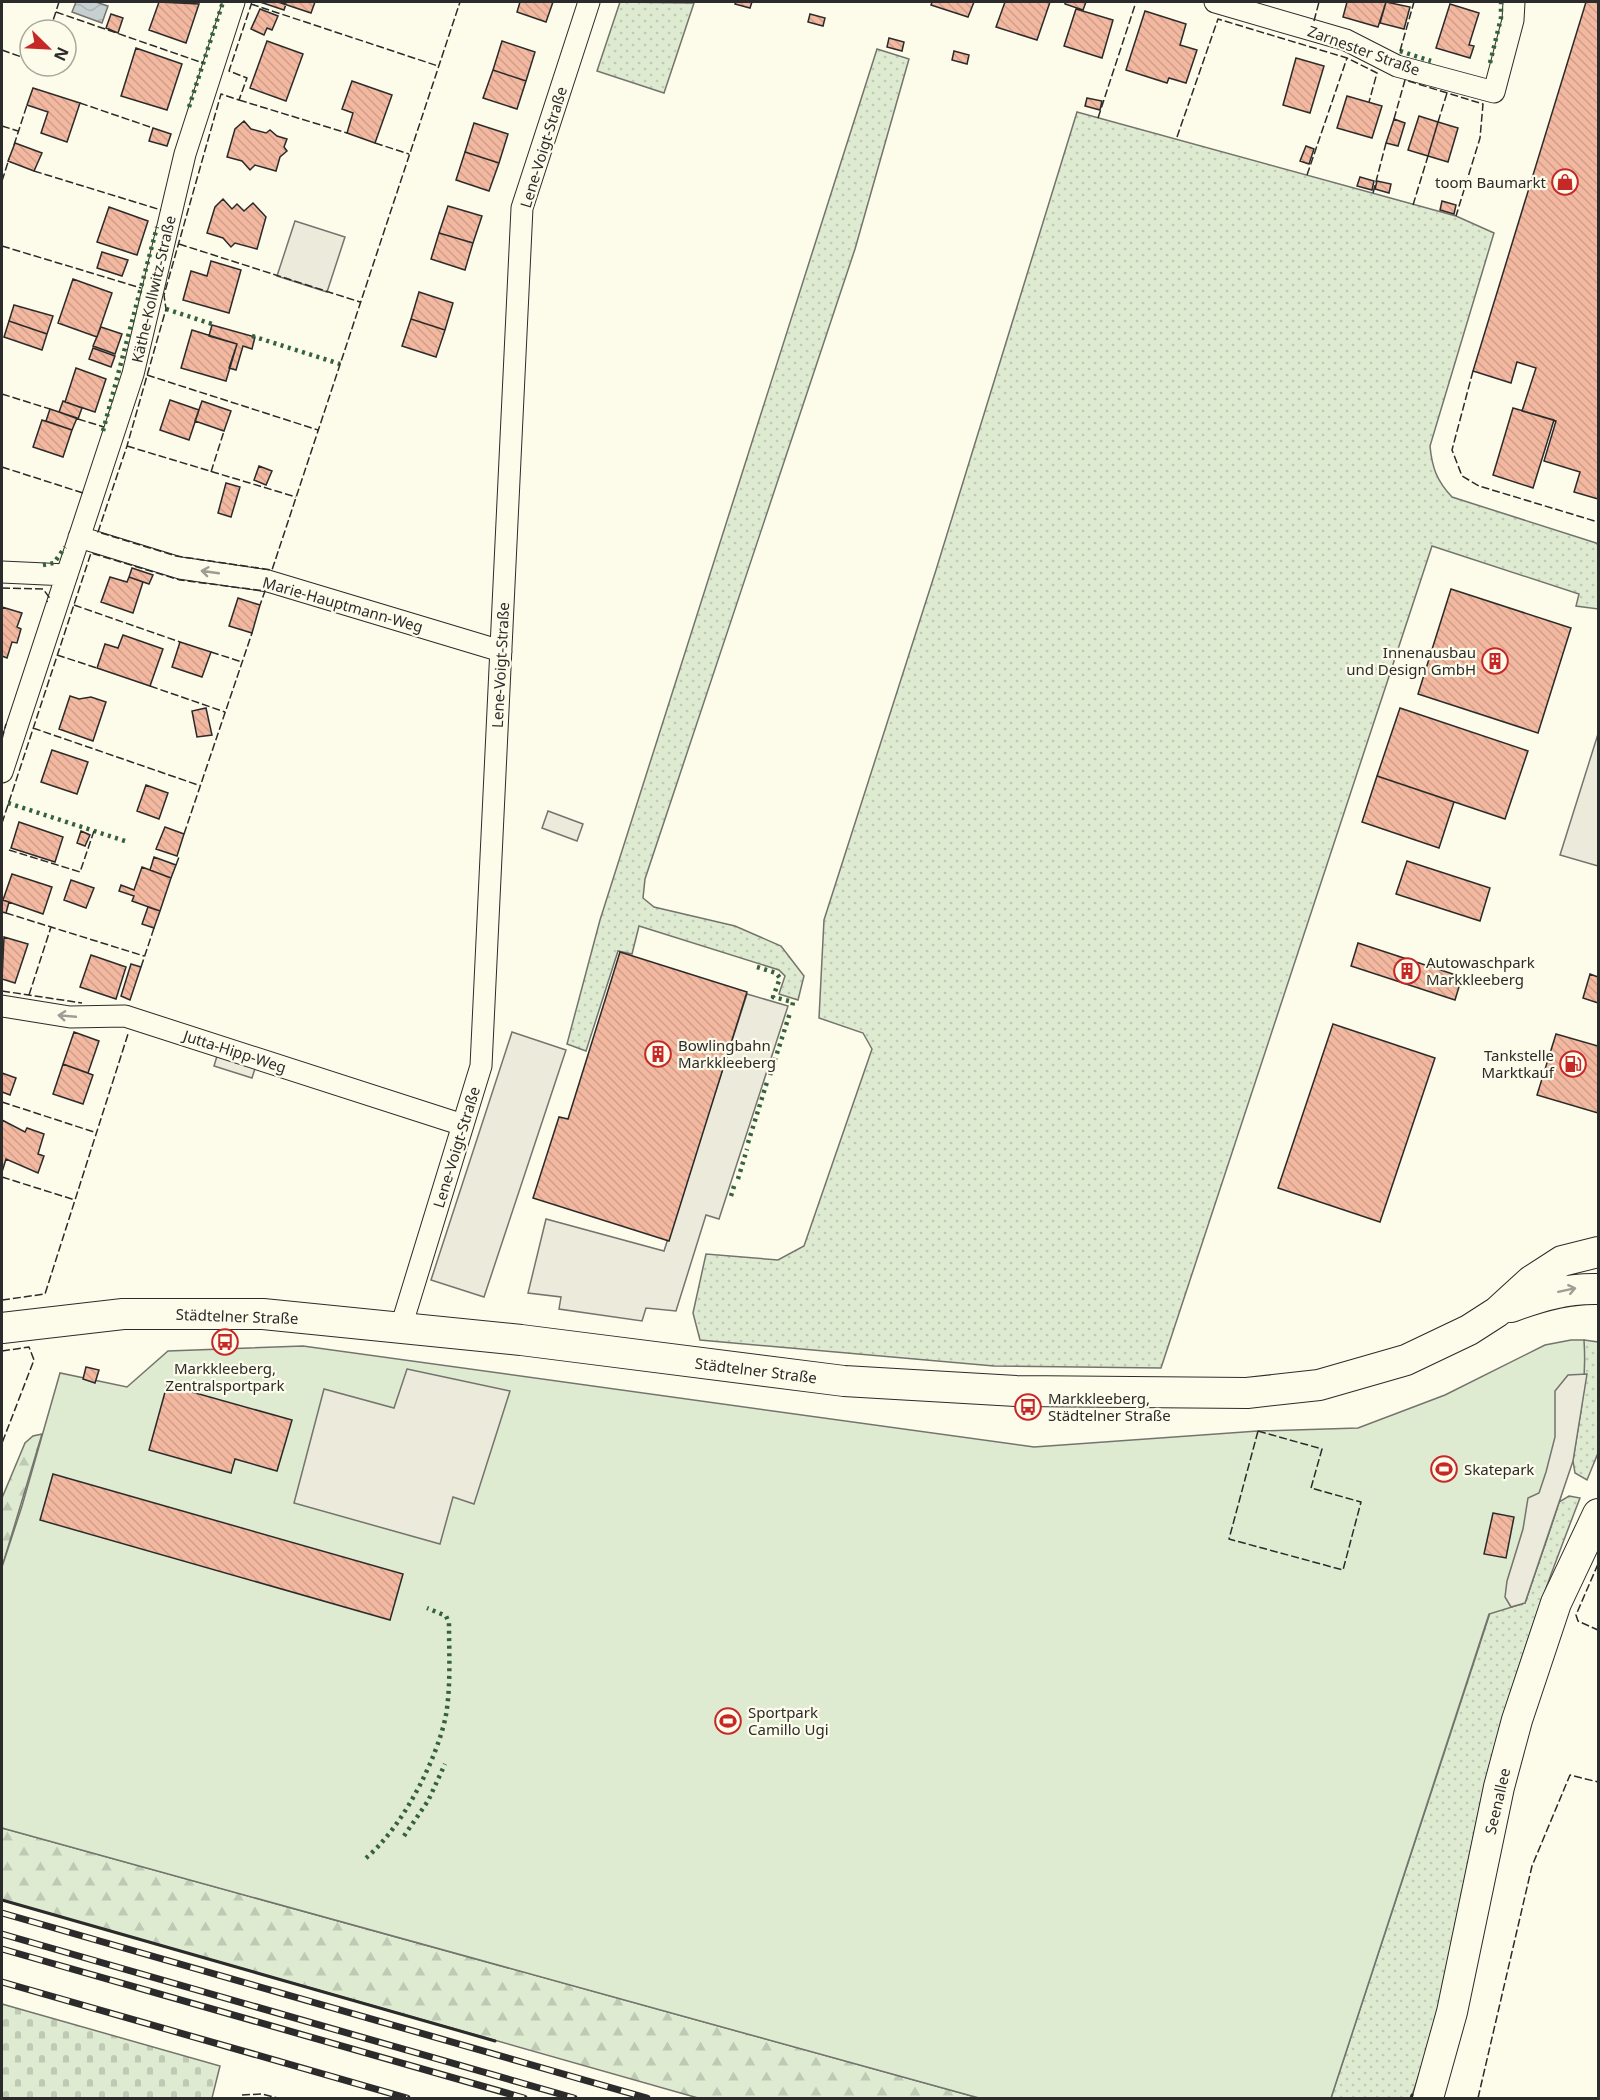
<svg xmlns="http://www.w3.org/2000/svg" width="1600" height="2100" font-family="'Noto Sans',sans-serif">
  <defs>
    <pattern id="green-dots" width="8" height="8" patternUnits="userSpaceOnUse" patternTransform="scale(1.5)"><rect width="8" height="8" fill="#deebd1"/><path d="M2 2h.1M6 6h.1" fill="none" stroke="#bfcab4" stroke-width="1.8" stroke-linecap="round"/></pattern>
    <pattern id="forest-firs" width="22" height="20" patternUnits="userSpaceOnUse" patternTransform="scale(1.5)"><rect width="22" height="20" fill="#deebd1"/><path d="M5 1l3.5 6h-7zM16 11l3.5 6h-7z" fill="#bfcab4"/></pattern>
    <pattern id="cemetery-stones" width="16" height="16" patternUnits="userSpaceOnUse" patternTransform="scale(1.5)"><rect width="16" height="16" fill="#deebd1"/><path d="M2 7V4a2 2 0 0 1 4 0v3zM10 15v-3a2 2 0 0 1 4 0v3z" fill="#bfcab4"/></pattern>
    <pattern id="water-waves" width="16" height="10" patternUnits="userSpaceOnUse" patternTransform="scale(1.5)"><rect width="16" height="10" fill="#c7d0d0"/><path d="M0 5q4-4 8 0t8 0" fill="none" stroke="#abb3b3"/></pattern>
    <pattern id="building-back-hatch" width="6" height="6" patternUnits="userSpaceOnUse" patternTransform="scale(1.5)"><rect width="6" height="6" fill="#f2b8a0"/><path d="M-1 5l2 2M0 0l6 6M5-1l2 2" fill="none" stroke="#d09e8a"/></pattern>
  </defs>
  <rect width="100%" height="100%" fill="#fdfbea"/>
  <path fill="url(#green-dots)" stroke="#74746e" stroke-width="1.5" d="M620,2L694,3L664,93L597,71Z
    M877,49L909,59L855,249L645,879L643,898L654,907L735,926L781,946L804,976L798,1000L779,994L785,976L779,970L639,926L632,954L618,951L586,1051L567,1044L600,920Z
    M1077,112L1456,216L1494,233L1430,446C1432,468 1437,481 1452,497L1596,543L1598,545V609L1576,606L1579,594L1432,546L1161,1368L994,1366L700,1340L693,1313L706,1254L778,1260L804,1246L872,1049L863,1033L819,1018L824,920L936,570Z
    M1584,1340L1598,1342V1453L1587,1480L1575,1473L1573,1461L1586,1375L1525,1411Z
    M1569,1496L1580,1498C1544,1591 1509,1686 1485,1784C1460,1888 1448,1997 1411,2098H1331L1490,1613L1525,1603L1559,1502Z"/>
  <path fill="url(#forest-firs)" stroke="#74746e" stroke-width="1.5" d="M42,1434L2,1567V1498L25,1443L33,1436Z
    M2,1828L979,2098H698L2,1900Z"/>
  <path fill="url(#cemetery-stones)" stroke="#74746e" stroke-width="1.5" d="M2,2004L220,2066L212,2098H2Z"/>
  <path fill="#deebd1" stroke="#74746e" stroke-width="1.5" d="M1571,1340H1584C1590,1433 1554,1516 1525,1603L1489,1614L1331,2098H979L2,1828V1567L22,1506L60,1373L127,1387L168,1351L303,1346L1034,1447L1258,1431L1358,1428L1445,1395L1545,1345Z"/>
  <path fill="#eceadb" stroke="#74746e" stroke-width="1.5" d="M295,221L345,237L327,292L277,276Z
    M1598,734V866L1560,855Z
    M548,811L583,824L577,841L542,828Z
    M747,994L788,1006L719,1219L706,1215L676,1311L646,1308L642,1321L559,1309L561,1297L528,1293L546,1219L664,1251Z
    M512,1032L566,1050L484,1297L431,1280Z
    M220,1046L258,1059L252,1078L214,1066Z
    M407,1369L510,1391L474,1504L453,1497L440,1544L294,1503L324,1389L394,1408Z
    M1587,1374L1573,1461L1525,1603L1511,1607L1505,1597L1507,1581L1523,1529L1528,1498L1539,1493L1546,1472L1555,1437V1391L1568,1375Z"/>
  <path fill="url(#water-waves)" stroke="#74746e" stroke-width="1.5" d="M76,2H96L108,6L102,23L72,12Z"/>
  <path fill="url(#building-back-hatch)" stroke="#2b2b2b" stroke-width="1.5" d="M159,2L199,4L186,43L149,30Z
    M260,2H278L286,4L284,10Z
    M278,2H315L311,13Z
    M520,2H553L546,22L517,12Z
    M736,2H752L750,8L735,4Z
    M932,2H974L968,17L931,5Z
    M1005,2H1050L1037,40L996,27Z
    M1065,2H1086L1083,10L1065,4Z
    M1347,2H1386L1378,27L1343,17Z
    M1386,2L1410,7L1404,29L1380,23Z
    M1586,2H1598V499L1574,492L1580,472L1544,461L1556,421L1522,411L1536,368L1517,362L1511,383L1473,371Z
    M1450,4L1479,13L1469,45L1474,46L1470,58L1436,48Z
    M260,9L278,16L272,30L267,28L264,35L251,29Z
    M1076,9L1113,20L1102,58L1064,46Z
    M1145,11L1186,24L1180,45L1197,50L1186,83L1169,78L1167,83L1126,70Z
    M111,14L123,18L118,33L106,28Z
    M810,14L825,18L823,26L808,22Z
    M889,38L904,42L902,51L887,47Z
    M267,41L303,54L286,101L250,88Z
    M502,41L535,52L526,81L493,70Z
    M136,48L182,64L167,110L121,96Z
    M954,51L969,55L967,64L952,60Z
    M1296,58L1324,66L1310,113L1283,105Z
    M493,70L526,81L517,109L483,98Z
    M352,81L392,95L375,143L347,133L353,113L342,109Z
    M33,88L80,103L67,142L41,133L48,112L27,105Z
    M1347,96L1382,106L1372,138L1337,128Z
    M1087,98L1102,101L1100,110L1085,106Z
    M1419,116L1438,122L1428,156L1408,150Z
    M1394,119L1405,123L1398,146L1386,143Z
    M244,121L251,129L266,133L270,130L277,136L287,139L284,147L287,151L280,157L276,171L255,165L250,170L242,161L227,157L235,129Z
    M1438,122L1458,128L1448,162L1428,156Z
    M474,123L508,134L499,163L465,152Z
    M153,128L171,134L167,146L149,141Z
    M15,143L42,153L34,171L8,161Z
    M1306,146L1314,149L1309,164L1300,161Z
    M465,152L499,163L489,191L456,180Z
    M1360,177L1374,181L1372,190L1357,186Z
    M1377,181L1391,184L1389,193L1375,189Z
    M223,199L232,209L237,204L244,211L253,203L266,217L257,249L235,243L231,247L223,238L207,233L215,207Z
    M1442,201L1456,205L1454,214L1440,210Z
    M448,206L482,216L473,243L439,233Z
    M109,207L148,221L137,255L97,242Z
    M439,233L473,243L465,270L431,259Z
    M102,252L128,260L122,276L97,268Z
    M211,261L241,270L229,313L183,300L191,271L207,276Z
    M73,279L112,293L97,337L58,323Z
    M419,292L453,303L445,330L411,319Z
    M14,305L53,316L47,334L9,321Z
    M411,319L445,330L436,357L402,346Z
    M9,321L47,334L42,350L4,337Z
    M212,325L255,337L252,349L243,346L236,370L229,368L237,344L209,336Z
    M101,327L122,334L115,354L93,346Z
    M192,330L237,344L226,381L181,368Z
    M93,348L115,356L111,367L89,359Z
    M76,368L106,379L95,412L65,402Z
    M170,400L199,410L189,440L160,430Z
    M63,401L82,408L78,419L59,412Z
    M202,401L231,411L224,431L195,421Z
    M1513,408L1554,420L1533,488L1493,475Z
    M50,409L77,418L72,430L46,421Z
    M42,420L72,430L63,457L33,447Z
    M259,466L272,471L266,485L254,480Z
    M226,483L240,487L231,517L218,513Z
    M132,568L153,575L149,584L129,577Z
    M110,577L127,582L129,577L143,582L133,613L101,602Z
    M1451,589L1571,628L1538,733L1418,694Z
    M238,598L260,605L252,633L229,626Z
    M2,607L22,613L17,627L21,629L17,643L12,642L7,658L2,656Z
    M123,635L163,649L150,686L97,668L105,644L118,648Z
    M180,642L211,652L202,677L172,667Z
    M70,696L79,699L91,697L106,702L93,741L59,729Z
    M206,708L212,735L197,737L192,711Z
    M1400,708L1528,751L1505,819L1377,776Z
    M52,750L88,762L77,794L41,782Z
    M1377,776L1454,802L1439,848L1362,822Z
    M146,785L168,793L159,819L137,811Z
    M19,822L63,837L55,862L11,848Z
    M165,827L184,834L177,856L156,849Z
    M81,831L90,835L85,846L77,843Z
    M154,857L176,865L171,878L150,870Z
    M1407,861L1490,888L1480,921L1396,894Z
    M142,867L171,878L160,911L132,901L134,896L119,891L121,885L134,890Z
    M12,874L52,887L43,914L3,900Z
    M71,880L94,888L86,908L64,900Z
    M2,900L9,902L6,913L2,912Z
    M148,907L160,911L154,928L142,924Z
    M4,937L28,944L15,983L2,979Z
    M1358,943L1462,977L1455,1000L1351,966Z
    M620,952L747,992L669,1241L533,1198L559,1117L568,1119Z
    M91,955L126,967L116,999L80,987Z
    M131,964L141,967L130,1000L121,996Z
    M1590,974L1598,977V1003L1583,998Z
    M1333,1024L1435,1058L1380,1222L1278,1188Z
    M74,1032L99,1041L88,1073L63,1064Z
    M1556,1034L1598,1046V1113L1537,1095Z
    M63,1064L93,1075L83,1104L53,1094Z
    M2,1073L16,1078L10,1095L2,1092Z
    M2,1120L25,1132L27,1128L44,1134L38,1154L44,1156L38,1173L6,1159L2,1172Z
    M86,1367L99,1370L95,1383L83,1379Z
    M167,1385L292,1420L277,1471L235,1459L231,1473L149,1450Z
    M53,1474L403,1574L390,1620L40,1520Z
    M1493,1513L1514,1517L1506,1558L1484,1554Z"/>
  <g fill="none" stroke-linecap="round" stroke-linejoin="round">
    <g stroke="#2b2b2b" stroke-width="23">
      <path id="street" d="M1215,2L1346,40L1397,66L1494,92L1513,20L1514,2
        M79,537L180,568L268,581L501,651
        M2,572L67,575
        M2,772L133,374L185,154L234,2
        M2,1006L70,1017L125,1016L463,1125
        M401,1327L481,1066L522,208L589,2"/>
    </g>
    <g stroke="#2b2b2b" stroke-width="32">
      <path id="secondary" d="M1511,1307C1540,1296 1568,1288 1598,1289
        M2,1328L123,1314H263L521,1340L844,1381L1016,1391L1247,1393L1319,1385L1406,1360L1469,1330L1497,1312L1531,1281L1562,1261L1598,1252
        M1428,2098L1452,2012L1499,1787L1517,1720L1556,1603L1598,1514"/>
    </g>
    <use href="#street" stroke="#fdfbea" stroke-width="21"/>
    <use href="#secondary" stroke="#fdfbea" stroke-width="30"/>
    <g stroke="#2b2b2b" stroke-width="7">
      <path id="rail" d="M2,1913L647,2098
        M2,1934L574,2098
        M2,1949L524,2098
        M2,1982L407,2098"/>
    </g>
    <use href="#rail" stroke="#fdfbea" stroke-width="4.5" stroke-dasharray="14" stroke-linecap="butt"/>
    <path stroke="#34623c" stroke-width="4.5" stroke-dasharray="3 4.5" stroke-linecap="butt" d="M1400,51L1431,61
      M1490,63L1501,18V2
      M189,107L223,2
      M166,309L215,325
      M252,336L340,364
      M103,431L157,227
      M43,565L54,563L65,547
      M8,803L125,841
      M757,967L776,973L780,978L773,997L793,1002L792,1008
      M770,1075L790,1013
      M748,1143L767,1082
      M738,1179L747,1149
      M731,1196L735,1183
      M404,1836L428,1801L445,1764
      M366,1858C402,1828 437,1760 446,1715C451,1685 449,1653 449,1623L446,1616L427,1608"/>
    <path stroke="#2b2b2b" stroke-width="1.5" stroke-dasharray="8 3" stroke-linecap="butt" d="M252,2L229,71L247,78L239,100L221,94L164,295L166,309L127,446L98,532L176,556L272,570L460,2
      M251,4L438,66
      M56,12L203,63
      M1314,21L1319,2
      M50,30L59,2
      M2,50L30,60
      M1400,51L1414,2
      M37,74L39,66
      M239,100L347,133
      M80,103L153,128
      M1098,118L1136,2
      M1394,119L1405,80L1483,104L1480,138L1456,216
      M1438,122L1447,93
      M2,126L18,131
      M1177,137L1218,19L1347,58L1377,73L1369,102
      M375,143L409,154
      M14,145L27,105
      M34,171L161,210
      M1307,175L1347,58
      M2,181L9,159
      M1373,193L1386,143
      M1413,205L1428,156
      M179,244L360,302
      M2,246L141,288
      M1473,371L1452,450L1462,476L1479,486L1598,522
      M147,375L318,430
      M2,394L50,409
      M78,419L104,427
      M127,446L296,497
      M2,467L83,493
      M211,472L224,431
      M2,588L43,589L49,597L47,602
      M74,605L180,642
      M211,652L242,662
      M57,655L97,668
      M150,686L225,712
      M33,728L201,786
      M2,739L6,724
      M2,823L91,553L180,580L265,591L260,605
      M184,834L252,633
      M9,850L80,872L94,831
      M176,865L179,857L177,856
      M6,913L144,956
      M141,967L154,928
      M2,991L82,1003
      M29,995L51,927
      M2,1102L97,1133
      M2,1177L75,1200
      M2,1300L45,1294L128,1034
      M2,1351L29,1347L34,1360L2,1443
      M1258,1431L1322,1449L1311,1488L1361,1502L1343,1570L1229,1539Z
      M1598,1564L1576,1615L1578,1621L1598,1630
      M242,2095L262,2094L278,2098
      M1478,2098L1532,1866L1570,1775L1598,1782"/>
    <path stroke="#2b2b2b" stroke-width="3" d="M2,1900L495,2041
      M1411,2098L1412,2095"/>
  </g>
  <defs><path id="oneway-shaft" d="M-6 0H5M1.5-3L5.5 0L1.5 3" fill="none" stroke-width="1.6" stroke-linecap="round" stroke-linejoin="round" transform="scale(1.5)"/></defs>
  <g stroke="#9e9d94">
    <use href="#oneway-shaft" transform="translate(210 572) rotate(-172)"/>
    <use href="#oneway-shaft" transform="translate(67 1016) rotate(-175)"/>
    <use href="#oneway-shaft" transform="translate(1567 1290) rotate(-12)"/>
  </g>
  <defs>
    <g id="shop-ring" transform="scale(1.35)"><circle r="9.5" fill="#fdfbea" stroke="#c62828" stroke-width="1.5"/><path d="M-5-2.5h2.3a2.7 3.5 0 0 1 5.4 0H5L5.5 6h-11ZM-1.5-2.5h3a1.5 2.3 0 0 0-3 0Z" fill="#c62828"/></g>
    <g id="building-ring" transform="scale(1.35)"><circle r="9.5" fill="#fdfbea" stroke="#c62828" stroke-width="1.5"/><path d="M-4-6H4V6H1V3H-1V6H-4ZM-2.5-4.3h1.7v1.8h-1.7ZM.8-4.3h1.7v1.8H.8ZM-2.5-1h1.7V.8h-1.7ZM.8-1h1.7V.8H.8Z" fill="#c62828"/></g>
    <g id="fuel-ring" transform="scale(1.35)"><circle r="9.5" fill="#fdfbea" stroke="#c62828" stroke-width="1.5"/><path d="M-5.5-6h7V0h2V4h1.3V-2.5L3-4.5l.8-.8L6-3V5H2.5V1h-1V6h-7ZM-4.2-4.7v3.2H.2V-4.7Z" fill="#c62828"/></g>
    <g id="bus-ring" transform="scale(1.35)"><circle r="9.5" fill="#fdfbea" stroke="#c62828" stroke-width="1.5"/><path d="M-5-6H5V4H4V6H2V4H-2V6H-4V4H-5ZM-3.5-4V0h7V-4ZM-3.5 1.2v1.5H-2V1.2ZM2 1.2v1.5H3.5V1.2Z" fill="#c62828"/></g>
    <g id="stadium-ring" transform="scale(1.35)"><circle r="9.5" fill="#fdfbea" stroke="#c62828" stroke-width="1.5"/><path d="M0-5a6.5 5 0 1 0 0 10a6.5 5 0 1 0 0-10ZM-3.5-1.8h7v3.6h-7Z" fill="#c62828"/></g>
  </defs>
  <g fill-rule="evenodd">
    <use href="#shop-ring" x="1565" y="182"/>
    <use href="#building-ring" x="1495" y="661"/>
    <use href="#building-ring" x="1407" y="971"/>
    <use href="#building-ring" x="658" y="1054"/>
    <use href="#fuel-ring" x="1573" y="1064"/>
    <use href="#bus-ring" x="225" y="1342"/>
    <use href="#bus-ring" x="1028" y="1407"/>
    <use href="#stadium-ring" x="1444" y="1469"/>
    <use href="#stadium-ring" x="728" y="1721"/>
  </g>
  <g text-anchor="middle" dominant-baseline="central" stroke-width="4.5" stroke-linejoin="round" paint-order="stroke">
    <g font-size="15" fill="#2b2b2b" stroke="#fdfbea">
      <text transform="translate(1364 50) rotate(20)">Zarnester Straße</text>
      <text transform="translate(543 147) rotate(-73)">Lene-Voigt-Straße</text>
      <text transform="translate(153 289) rotate(-77)">Käthe-Kollwitz-Straße</text>
      <text transform="translate(343 604) rotate(16)">Marie-Hauptmann-Weg</text>
      <text transform="translate(500 665) rotate(-87)">Lene-Voigt-Straße</text>
      <text transform="translate(235 1051) rotate(18)">Jutta-Hipp-Weg</text>
      <text transform="translate(456 1147) rotate(-73)">Lene-Voigt-Straße</text>
      <text transform="translate(237 1316) rotate(2)">Städtelner Straße</text>
      <text transform="translate(756 1370) rotate(7)">Städtelner Straße</text>
      <text transform="translate(1497 1801) rotate(-77)">Seenallee</text>
    </g>
    <g font-size="15" fill="#2b2b2b" stroke="#fdfbea" text-anchor="start">
      <text x="1546" y="182" text-anchor="end">toom Baumarkt</text>
      <text x="1476" y="652" text-anchor="end">Innenausbau<tspan x="1476" dy="17">und Design GmbH</tspan></text>
      <text x="1426" y="962">Autowaschpark<tspan x="1426" dy="17">Markkleeberg</tspan></text>
      <text x="678" y="1045">Bowlingbahn<tspan x="678" dy="17">Markkleeberg</tspan></text>
      <text x="1554" y="1055" text-anchor="end">Tankstelle<tspan x="1554" dy="17">Marktkauf</tspan></text>
      <text x="225" y="1368" text-anchor="middle">Markkleeberg,<tspan x="225" dy="17">Zentralsportpark</tspan></text>
      <text x="1048" y="1398">Markkleeberg,<tspan x="1048" dy="17">Städtelner Straße</tspan></text>
      <text x="1464" y="1469">Skatepark</text>
      <text x="748" y="1712">Sportpark<tspan x="748" dy="17">Camillo Ugi</tspan></text>
    </g>
  </g>
  <rect width="1600" height="2100" fill="none" stroke="#2b2b2b" stroke-width="6"/>
  <g transform="translate(48 48) rotate(114)"><circle r="28" fill="#fdfbea" stroke="#a9a89e" stroke-width="1.5"/>
  <path d="M0-4.5L10 22L0 15L-10 22Z" fill="#c62828"/>
  <text y="-9" font-size="16" font-weight="bold" text-anchor="middle" fill="#2b2b2b">N</text>
  </g>
</svg>
